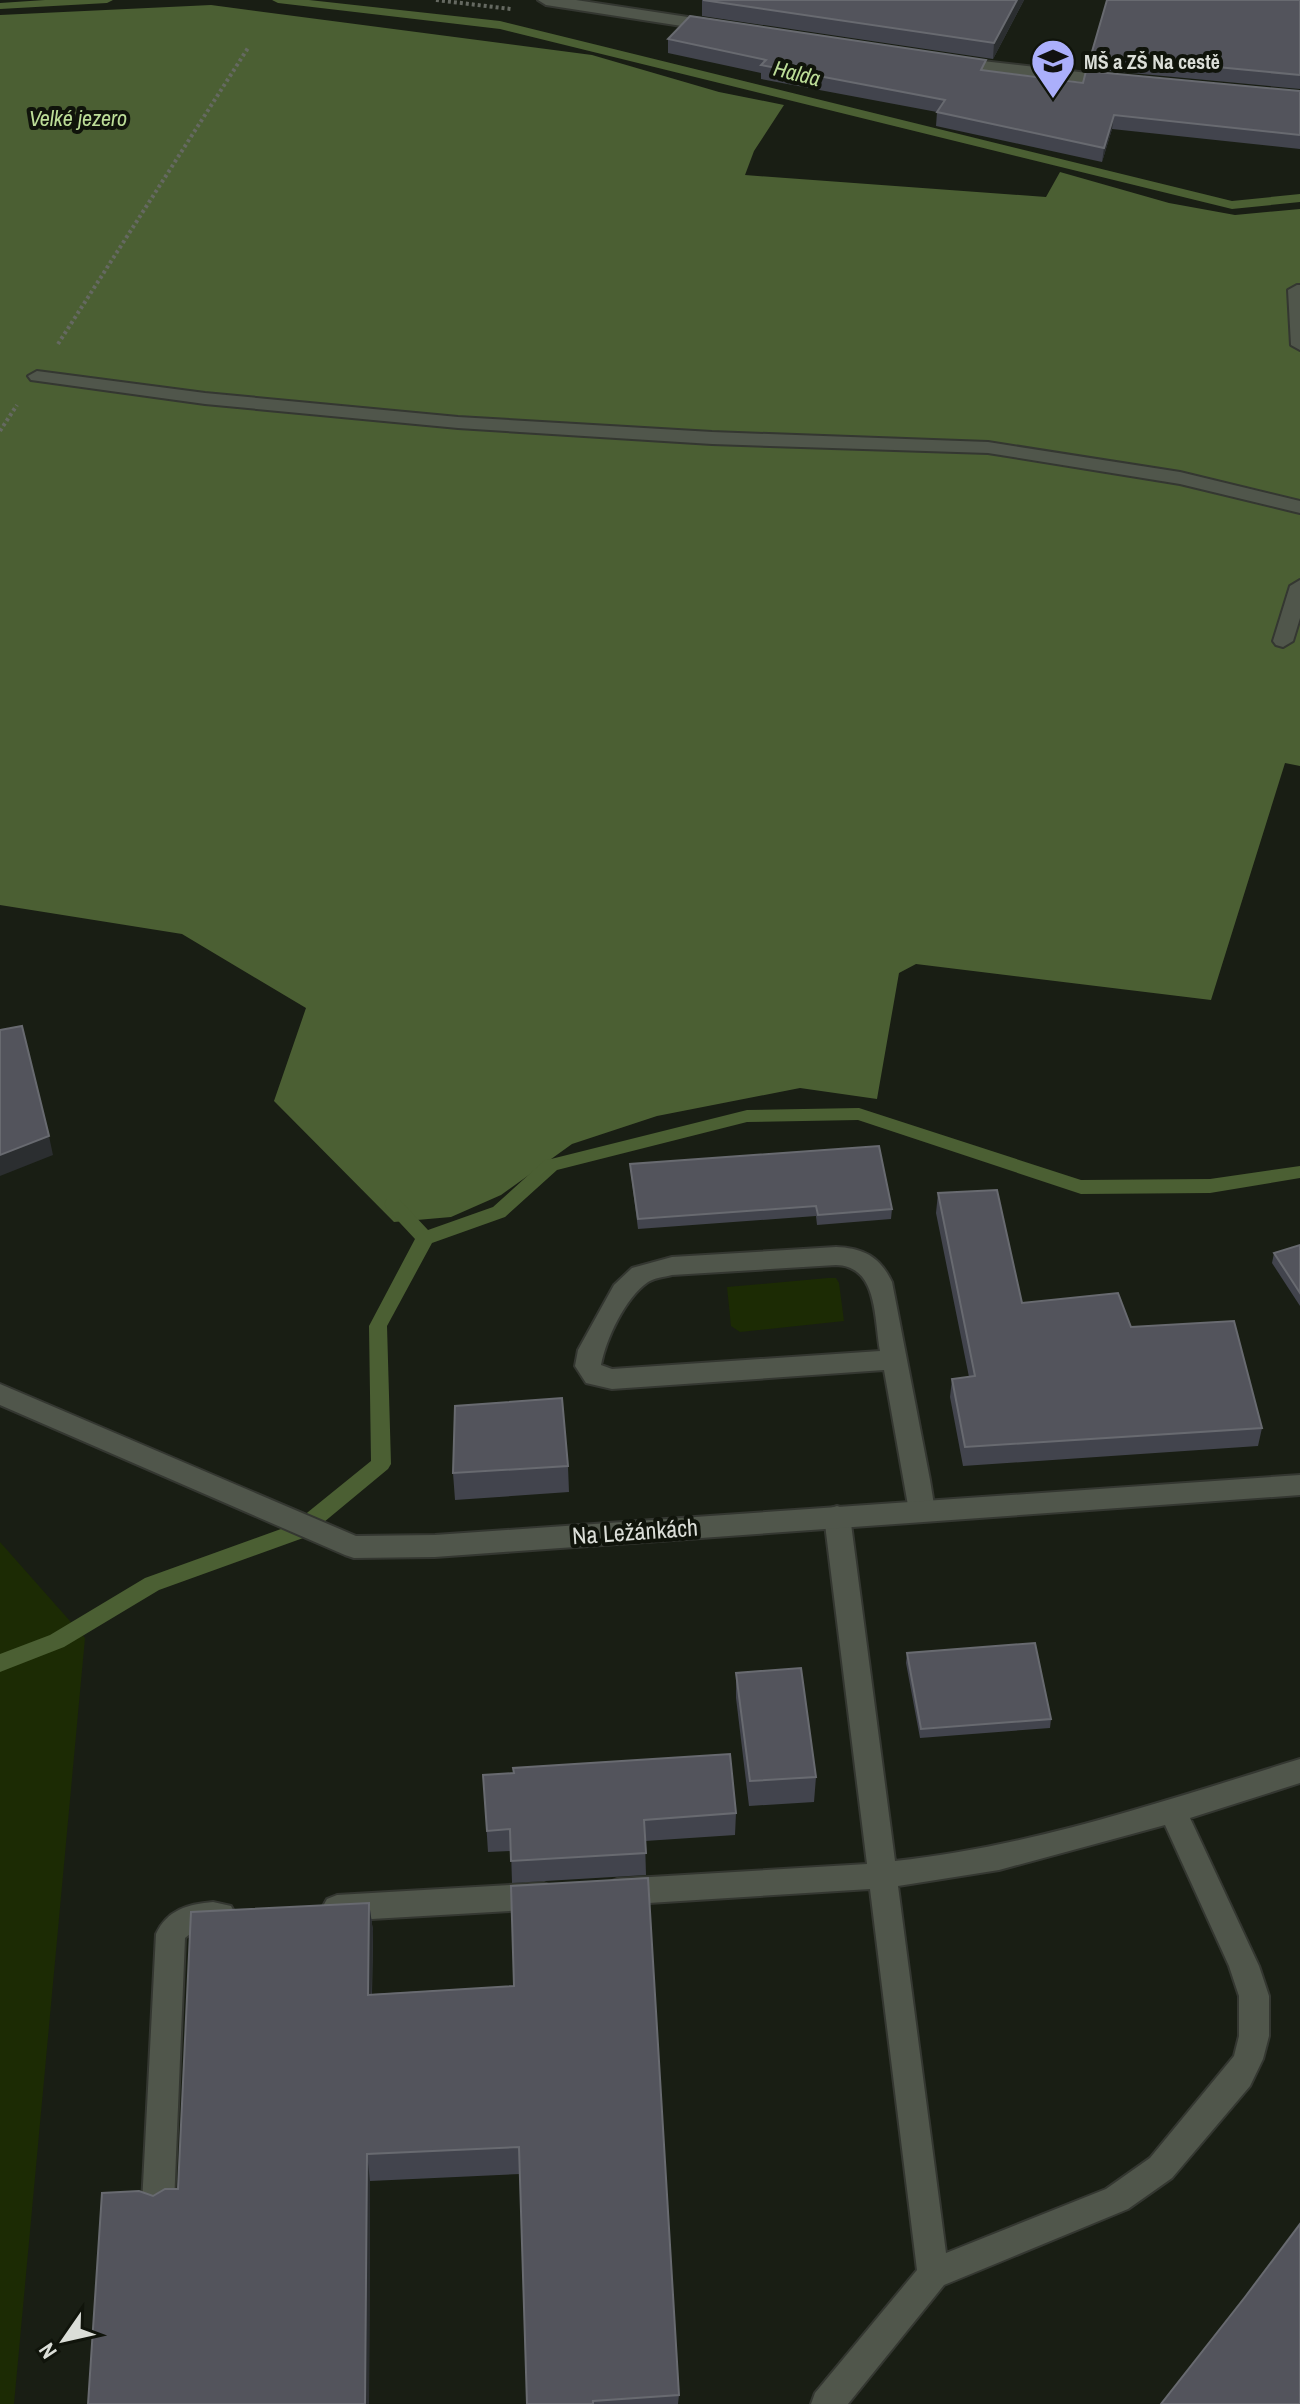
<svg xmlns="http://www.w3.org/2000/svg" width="1300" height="2404" font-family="'Archivo Narrow',sans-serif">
  <rect width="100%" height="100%" fill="#191e14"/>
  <path fill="#1c2b04" d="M828,1278H836L839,1283L844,1321L740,1332L731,1326L727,1287Z
    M0,1542L85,1638L14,2404H0Z"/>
  <path fill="#4b5f33" d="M211,5L592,55L719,92L784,105L754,151L745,175L1046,197L1060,172L1169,203L1235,215L1300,209V766L1285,763L1211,1000L916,964L899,973L877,1099L800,1088L657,1116L572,1144L501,1195L451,1217L394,1222L274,1101L306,1008L182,934L0,905V15Z"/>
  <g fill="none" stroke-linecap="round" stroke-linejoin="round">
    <path fill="#4b5f33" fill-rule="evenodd" d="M45,0H113L107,3L0,9V3Z
      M272,0H309L500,21L1232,201L1300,194V202L1232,209L500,29L278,3Z
      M859,1108L1081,1180L1210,1179L1300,1166V1178L1210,1193L1081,1194L858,1120L747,1122L557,1170L505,1217L432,1243L387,1326L391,1464L388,1469L306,1537L159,1590L64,1647L0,1672V1654L50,1635L145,1578L292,1525L371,1461L369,1326L415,1239L387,1209L384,1204L387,1199H399L428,1230L493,1207L545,1160L551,1159L747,1110Z"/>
    <g stroke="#343731" stroke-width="4">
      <path id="service" d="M1297,285H1300V350L1291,345L1288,290Z
        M37,371L205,393L458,417L712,432L988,442L1180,472L1300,501V513L1180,484L988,453L712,444L458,428L205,404L31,380L28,376Z
        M1300,580V618L1293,641L1283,647L1276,645L1273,641L1290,586Z
        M836,1247C864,1248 880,1257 892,1282L930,1480L935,1511L931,1518L922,1521L913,1518L909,1511L884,1370L612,1389L586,1383L575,1366L578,1350L614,1285L632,1268L672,1257ZM836,1265C878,1266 874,1318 880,1351L612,1369L601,1365C606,1339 625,1298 648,1282C654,1278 664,1277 672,1275Z
        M837,1506L846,1509L850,1516L895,1861C1035,1846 1166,1800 1300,1759V1783L1190,1818L1259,1966L1269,1996V2036L1263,2059L1250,2086L1172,2178L1128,2209L944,2285L848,2404H811L815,2393L917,2270L870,1889L617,1905L607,1901L603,1892L607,1883L617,1879L867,1864L824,1516L828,1509ZM1165,1825L1229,1966L1239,1996V2036L1234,2056L1150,2158L1106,2189L946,2253L898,1886L999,1870Z
        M544,1883L554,1887L558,1896L554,1905L544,1909L337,1921L327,1917L322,1908L327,1899L337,1895Z
        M213,1902L231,1906L236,1915L231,1924L195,1930L185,1938L174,2204L169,2214L158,2219L147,2214L142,2204L156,1934C167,1910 188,1904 213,1902Z"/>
    </g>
    <g stroke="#343731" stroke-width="4">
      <path id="minor" d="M538,0H576L714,21L722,26L714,31L546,5Z
        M956,58L1114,76L1122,81L1114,86L950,66V60Z
        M0,1384L356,1536L435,1535L1300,1475V1495L435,1557L354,1558L345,1555L0,1405Z"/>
    </g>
    <path stroke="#656961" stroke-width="4" stroke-dasharray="3 3" stroke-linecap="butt" d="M436,0L511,9
      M58,344L248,48
      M0,431L17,405"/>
    <use href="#service" fill="#50564b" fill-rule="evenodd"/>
    <use href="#minor" fill="#50564b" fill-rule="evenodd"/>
  </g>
  <path fill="#42444d" d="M702,0H1024L993,59L702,16Z
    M1300,0V89L1089,69L1091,55Z
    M668,39L985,71L1083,83L1300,91V149L1112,129L1102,162L936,126L937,112L761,79V73L668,53Z
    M630,1164L892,1209L891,1219L817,1225L816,1216L638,1229L631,1174Z
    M938,1193L1022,1303L1131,1327L1262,1428L1258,1446L963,1466L950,1397L952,1379L969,1377L936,1213Z
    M1300,1245V1306L1272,1263L1274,1253Z
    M568,1466L569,1492L455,1500L453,1473Z
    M907,1653L1051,1719L1050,1728L920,1738L906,1663Z
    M736,1673L816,1777L814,1802L749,1806L736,1698Z
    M483,1775L736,1813L735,1835L645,1841L646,1875L512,1883L511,1851L488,1852Z
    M369,1903L373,1931L372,1994L514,1986L679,2395L678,2404H527L520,2174L370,2181L369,2404H88L178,2189Z"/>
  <path fill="#2b2e30" d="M1017,0H1024L993,59L994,43Z
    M1114,115L1112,129L1102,162L1104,148Z
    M49,1136L53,1155L0,1176V1155Z
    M369,1903L373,1931L371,2022L368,1995Z
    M367,2154L370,2181L369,2404H365Z"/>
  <path fill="#53545c" stroke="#686a70" stroke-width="2" d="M703,0H1017L994,43Z
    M1107,0H1300V75L1091,55Z
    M690,16L986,60L981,70L1083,83L1086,71L1300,91V135L1114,115L1104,148L937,112L945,100L761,65L766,60L668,39Z
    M22,1026L49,1136L0,1155V1030Z
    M879,1146L892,1209L818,1215L816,1206L638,1219L630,1164Z
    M997,1190L1022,1303L1118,1293L1131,1327L1234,1321L1262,1428L965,1447L952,1379L975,1376L938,1193Z
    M1300,1245V1293L1274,1253Z
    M562,1398L568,1466L453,1473L455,1406Z
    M1035,1643L1051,1719L921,1729L907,1653Z
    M801,1668L816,1777L750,1781L736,1673Z
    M730,1754L736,1813L644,1820L646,1853L511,1861L510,1829L487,1831L483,1775L514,1773L513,1768Z
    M648,1878L679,2395L593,2401V2404H527L519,2147L367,2154L365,2404H88L102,2193L139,2191L153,2196L165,2189H178L191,1912L369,1903L368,1995L514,1986L511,1886Z
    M1300,2224V2404H1161L1245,2297Z"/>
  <defs>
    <g id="school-pin" transform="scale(2.3)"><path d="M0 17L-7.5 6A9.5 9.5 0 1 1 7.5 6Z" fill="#abaffb" stroke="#10140b"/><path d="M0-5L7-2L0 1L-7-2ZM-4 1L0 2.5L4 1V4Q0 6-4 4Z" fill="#111"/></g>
  </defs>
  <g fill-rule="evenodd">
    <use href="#school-pin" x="1053" y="61"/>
  </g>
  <g text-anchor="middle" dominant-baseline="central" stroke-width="8" stroke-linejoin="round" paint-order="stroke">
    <g font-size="20" font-weight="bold" fill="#dbded8" stroke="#10140b" text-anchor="start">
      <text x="1084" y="61">MŠ a ZŠ Na cestě</text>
    </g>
    <g font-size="22" font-style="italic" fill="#bcdd97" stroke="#10140b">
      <text transform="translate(797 73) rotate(14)">Halda</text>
      <text x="78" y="118">Velké jezero</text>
    </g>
    <g font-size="24" fill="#dbded8" stroke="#10140b">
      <text transform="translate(635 1531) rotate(-4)">Na Ležánkách</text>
    </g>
  </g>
  <g transform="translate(64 2340) rotate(236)" stroke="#10140b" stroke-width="6" paint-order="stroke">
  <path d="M0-6L14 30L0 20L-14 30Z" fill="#dbded8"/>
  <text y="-12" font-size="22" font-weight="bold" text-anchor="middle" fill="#dbded8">N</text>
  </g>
</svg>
